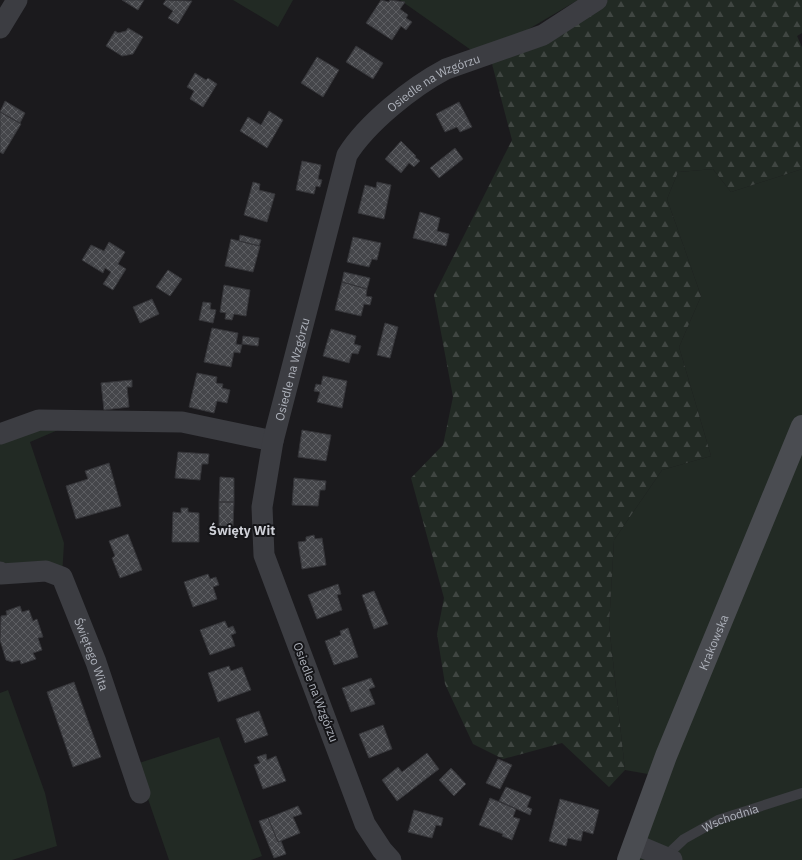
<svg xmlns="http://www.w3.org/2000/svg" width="802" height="860" font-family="'IBM Plex Sans',sans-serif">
  <defs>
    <pattern id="forest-firs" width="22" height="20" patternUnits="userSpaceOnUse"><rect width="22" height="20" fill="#222a24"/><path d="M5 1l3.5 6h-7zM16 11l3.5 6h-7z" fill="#404642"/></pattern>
    <pattern id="building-cross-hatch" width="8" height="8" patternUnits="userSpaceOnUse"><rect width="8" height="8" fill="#45464a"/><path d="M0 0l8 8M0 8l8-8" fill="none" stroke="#5d5e62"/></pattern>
  </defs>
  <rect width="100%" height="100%" fill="#1b1a1d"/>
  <path fill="#222a24" d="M233,0H293L278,27Z
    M400,0H578L481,57Z
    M713,169L731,192L802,169V860H630L659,776L625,770L609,625L614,540L662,470L711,456L679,347L701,296L667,199L678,172Z
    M79,421L30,442L64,543L62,577L0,575V434Z
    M8,690L45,793L57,846L12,860H0V693Z
    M219,737L262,856L251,860H169L136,764Z"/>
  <path fill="url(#forest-firs)" d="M608,0H802V33L797,36L802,47V169L731,192L713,169L678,172L667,199L701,296L679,347L711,456L662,470L614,540L609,625L625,770L609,787L562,743L503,759L473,744L445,684L437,634L444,598L411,478L443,445L453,397L434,295L512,140L491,60L576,24Z"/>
  <path fill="url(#building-cross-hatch)" stroke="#353539" d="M122,0H144L138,10Z
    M166,0L192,1L178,24L168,18L173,11L163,4Z
    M381,0L389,2L390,0L405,2L400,9L408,15L406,18L412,22L406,30L401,26L392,40L366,23Z
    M128,28L143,37L133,54L122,56L106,46L115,31L118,33L126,31Z
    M356,46L383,63L373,79L346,62Z
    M317,57L339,70L323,97L301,83Z
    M195,73L206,80L208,78L217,84L203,107L190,99L194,91L187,87Z
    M5,101L25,113L20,123L0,112Z
    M459,102L472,127L460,132L457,127L445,132L436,114Z
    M269,111L283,120L267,148L240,131L248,117L261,125Z
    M0,112L21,124L3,154L0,152Z
    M401,141L416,156L415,157L420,161L414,167L409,163L401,173L385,159Z
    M455,148L463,159L439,178L430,168Z
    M302,161L321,165L318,179L322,180L320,187L316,186L314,194L296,190Z
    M253,182L260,184L259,190L275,194L267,222L244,215Z
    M377,182L391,185L384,219L358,213L365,185L376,188Z
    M420,212L440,218L437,231L449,234L446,246L413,238Z
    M240,235L261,240L259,246L239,241Z
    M353,237L381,243L377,260L372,259L369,267L347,262Z
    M231,239L260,246L253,272L225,266Z
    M109,242L125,252L118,264L126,269L113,290L103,284L111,272L105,268L103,273L82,260L91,245L104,251Z
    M168,270L182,279L170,296L156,287Z
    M344,272L370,278L367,289L342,282Z
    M342,282L367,289L366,296L372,297L370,305L364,304L361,316L335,310Z
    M224,285L250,290L246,316L234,314L232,320L225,319L226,313L220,312Z
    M152,299L159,314L140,323L133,307Z
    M203,302L211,303L210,309L216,310L213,323L199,320Z
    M385,323L398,327L390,358L377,355Z
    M212,328L238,333L236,344L242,345L240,353L234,352L231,367L204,362Z
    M331,329L356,336L354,344L361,346L358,354L352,353L349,363L323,356Z
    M243,336L259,338L258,346L242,344Z
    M197,373L217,377L216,383L223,384L222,388L230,390L227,403L217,401L214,413L189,407Z
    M323,376L347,381L342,408L317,402L320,392L314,391L316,384L321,385Z
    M132,380V387H127L129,407L104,410L101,383Z
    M302,430L331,435L326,461L298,457Z
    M178,452L209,454L208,464H202L200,480L175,478Z
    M109,463L121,506L76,519L66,486L88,479L85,471Z
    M220,477L234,478V502H219Z
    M294,478L326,481L325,490H320L318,506L292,505Z
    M219,502H234L233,526H219Z
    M181,508H188V512L199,513V542H172L173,512L181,513Z
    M128,534L142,570L120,578L112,558L115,556L109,541Z
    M314,535L315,539L322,538L326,565L302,569L298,542L306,541V537Z
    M208,574L210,579L216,577L219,585L213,587L217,599L193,607L184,582Z
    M338,584L341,594L337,595L342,610L317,619L308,595Z
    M374,591L388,624L374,629L362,595Z
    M20,606L22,612L29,610L33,621L37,619L43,637L38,638L42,650L33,653L36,659L21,664L20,660L12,662L6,660L0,640L1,616L7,615L6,611Z
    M225,621L228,628L233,626L236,633L231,635L235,646L210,655L200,630Z
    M348,628L358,657L334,665L325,641L341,635L340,631Z
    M229,666L231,671L242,667L251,690L218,702L208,673Z
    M371,678L375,687L369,689L375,704L351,712L342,688Z
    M74,682L101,757L73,767L47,692Z
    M259,711L268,735L245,743L236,719Z
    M383,725L392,749L369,758L359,734Z
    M427,753L439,769L397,801L382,780L398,767L402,772Z
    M266,754L267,760L276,756L286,781L263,789L254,765L260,763L257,757Z
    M498,759L512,765L500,789L486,783Z
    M451,768L466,784L454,796L439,780Z
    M506,787L531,797L527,807L532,809L530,815L499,801Z
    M490,798L516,809L513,817L520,819L512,840L502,836L503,834L479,825Z
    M560,799L599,810L593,834L583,831L581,841L568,838L566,846L549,841Z
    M298,806L302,814L293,817L300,833L278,842L268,818Z
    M414,810L443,818L441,826L436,825L432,838L408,832Z
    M268,818L278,842L281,841L286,854L274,858L259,821Z"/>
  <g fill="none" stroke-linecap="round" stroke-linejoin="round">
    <path stroke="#3c3d42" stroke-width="10" id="s1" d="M666,856L684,839L718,820L802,793"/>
    <g stroke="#3c3d42" stroke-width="21">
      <path d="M0,28L17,0"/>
      <path d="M0,434L39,420L182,422L273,441"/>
      <path id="s2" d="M0,572L1,574L46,571L62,577L96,662L140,793"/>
      <path d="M634,844L672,860"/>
      <path id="s3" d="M391,860L382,850L365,824L264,555L262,507L273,441L347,155C367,123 412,87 446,69L543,35L597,0"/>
    </g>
    <path stroke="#4a4c51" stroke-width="22" id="s4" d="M628,860L666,756L802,426"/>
  </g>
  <g text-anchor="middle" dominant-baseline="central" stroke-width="4" stroke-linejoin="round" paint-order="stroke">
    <g font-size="12" fill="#aeb2bb" stroke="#151518">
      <text stroke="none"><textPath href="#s3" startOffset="857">Osiedle na Wzgórzu</textPath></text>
      <text stroke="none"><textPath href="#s3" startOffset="521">Osiedle na Wzgórzu</textPath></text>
      <text stroke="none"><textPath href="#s4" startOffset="234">Krakowska</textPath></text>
      <text stroke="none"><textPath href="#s2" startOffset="147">Świętego Wita</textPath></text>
      <text transform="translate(316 692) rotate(69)">Osiedle na Wzgórzu</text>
      <text stroke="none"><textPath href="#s1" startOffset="76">Wschodnia</textPath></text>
    </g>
    <g font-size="13" font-weight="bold" fill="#cfd1d8" stroke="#151518">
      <text x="242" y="530">Święty Wit</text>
    </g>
  </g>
</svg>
